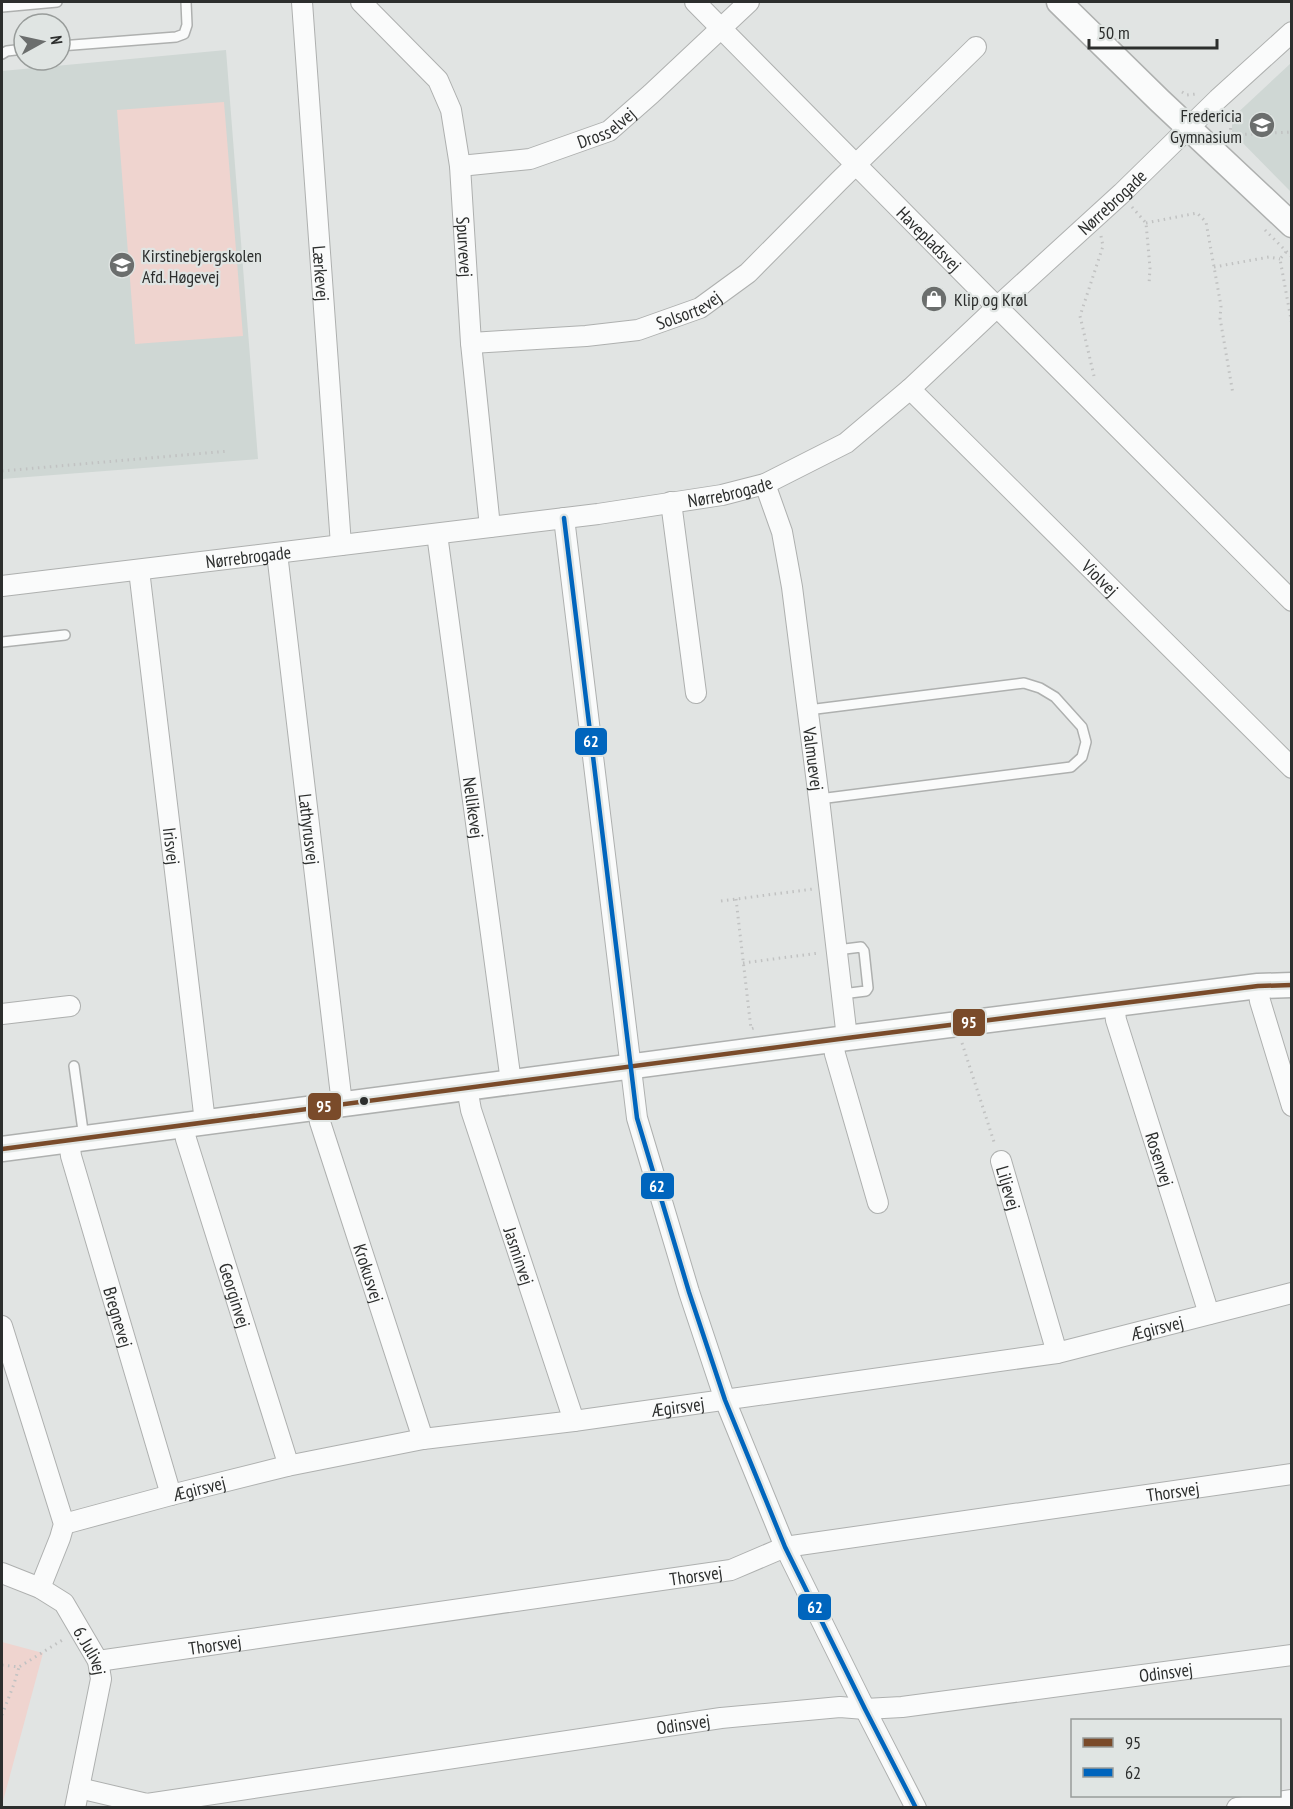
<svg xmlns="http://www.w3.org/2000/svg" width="1293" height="1809" font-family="'PT Sans Narrow',sans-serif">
  <rect width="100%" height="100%" fill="#e1e4e3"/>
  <path fill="#cfd7d4" d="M226,50L258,459L2,479V71Z
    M1291,63V192L1232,132V118Z"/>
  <path fill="#efd4cf" d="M224,102L243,336L135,344L117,110Z
    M2,1642L43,1653L2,1805Z"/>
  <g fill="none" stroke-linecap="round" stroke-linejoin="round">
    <g stroke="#aeb0af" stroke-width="12">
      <path id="service" d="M2,7L57,2
        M60,46L176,37L184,34L187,25L186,2
        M2,54L7,51L24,49
        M2,642L65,635
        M808,710L1024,683L1040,688L1055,697L1082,727L1086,742L1082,757L1071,767L819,799
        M837,950L861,947L864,951L868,988L866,991L842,994
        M74,1066L84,1138"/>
    </g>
    <g stroke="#aeb0af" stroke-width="22">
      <g id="minor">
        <path id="s1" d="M302,2L341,545"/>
        <path id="s2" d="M361,2L438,80L451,110L460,166L471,343L490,527"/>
        <path id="s3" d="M695,2L987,297L1292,601"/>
        <path id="s4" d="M460,166L530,159L609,131L651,94L749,2"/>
        <path id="s5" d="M471,343L586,336L638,330L700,308L748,273L839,181L976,47"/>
        <path id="s6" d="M910,389L1292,768"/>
        <path id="s7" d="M765,484L782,532L792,587L819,799L847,1038"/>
        <path d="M671,502L696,693"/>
        <path d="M564,518L637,1118L689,1292L725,1400L785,1547L865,1709L916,1808"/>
        <path id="s8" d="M437,534L511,1082"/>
        <path id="s9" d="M277,553L342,1104"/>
        <path id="s10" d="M139,570L205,1122"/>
        <path id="s11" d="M2,586L598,514L722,495L765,484L846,443L910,389L997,307L1122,193L1218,99L1292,32"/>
        <path d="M1258,986L1260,1001L1292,1106"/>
        <path id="s12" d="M1114,1004L1116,1020L1209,1314"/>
        <path d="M2,1014L70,1006"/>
        <path d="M833,1040L835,1054L878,1203"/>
        <path id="s13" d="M467,1088L471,1110L574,1421"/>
        <path id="s14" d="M318,1107L320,1122L423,1439"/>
        <path id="s15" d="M184,1125L186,1139L286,1457L287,1466"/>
        <path id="s16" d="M69,1140L71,1156L171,1495"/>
        <path id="s17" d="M1001,1161L1057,1353"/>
        <path d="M2,1326L64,1524L60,1538L40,1588"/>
        <path id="s18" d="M64,1524L171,1495L287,1466L423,1439L574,1421L1057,1353L1292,1293"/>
        <path id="s19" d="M2,1573L40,1588L64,1603L98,1661L101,1679L75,1808"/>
        <path id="s20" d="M98,1661L731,1570L785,1547L1292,1474"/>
        <path id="s21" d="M79,1788L147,1804L721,1718L840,1707L865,1709L902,1707L1292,1655"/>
        <path d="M1237,1808L1292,1800"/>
      </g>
    </g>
    <g stroke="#aeb0af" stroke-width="27">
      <path id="tertiary" d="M1059,2L1159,100L1292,225
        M2,1149L847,1038L1258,986L1292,985"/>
    </g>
    <path stroke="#c1c2c2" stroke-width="3" stroke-dasharray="1.5 4.5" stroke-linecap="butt" d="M1182,92L1187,95L1196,94
      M1230,111L1232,113L1230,135
      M1228,137L1230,135L1292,132
      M1132,207L1146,223L1150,268L1149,284
      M1146,223L1197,213L1206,222L1221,306L1220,318L1233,394
      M1265,230L1292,257
      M1286,252L1280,259L1292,325
      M1214,267L1269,257L1280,259
      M1094,376L1080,316L1103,246L1101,236
      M2,471L229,451
      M736,899L751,1029L754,1028
      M721,901L813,889
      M743,963L819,953
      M962,1043L995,1145
      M2,1665L19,1667L64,1639
      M2,1715L14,1684L19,1667"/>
    <use href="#service" stroke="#fafbfb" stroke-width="9"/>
    <use href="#minor" stroke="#fafbfb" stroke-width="20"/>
    <use href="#tertiary" stroke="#fafbfb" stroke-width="24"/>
    <g stroke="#e0e5e3" stroke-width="9">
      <path id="bus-1" d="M2,1149L847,1038L1258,986L1292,985"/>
    </g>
    <g stroke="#e0e5e3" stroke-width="9">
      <path id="bus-2" d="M564,518L637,1118L689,1292L725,1400L785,1547L865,1709L916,1808"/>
    </g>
    <use href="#bus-1" stroke="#7a4b2a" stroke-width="4.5"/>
    <use href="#bus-2" stroke="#0065bd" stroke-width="4.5"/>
  </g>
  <defs>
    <g id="school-disc" transform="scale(1.35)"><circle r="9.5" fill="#6b6e6d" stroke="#e0e5e3"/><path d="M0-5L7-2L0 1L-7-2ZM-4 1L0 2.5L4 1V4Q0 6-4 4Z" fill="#fff"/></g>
    <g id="shop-disc" transform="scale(1.35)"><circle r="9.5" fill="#6b6e6d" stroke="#e0e5e3"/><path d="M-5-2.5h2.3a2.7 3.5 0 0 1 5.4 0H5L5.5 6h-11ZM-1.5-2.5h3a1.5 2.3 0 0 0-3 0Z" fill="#fff"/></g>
  </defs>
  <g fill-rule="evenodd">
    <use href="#school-disc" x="1262" y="125"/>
    <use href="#school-disc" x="122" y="265"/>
    <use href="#shop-disc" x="934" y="299"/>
  </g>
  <circle fill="#2c2e2d" stroke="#e0e5e3" stroke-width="2" cx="364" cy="1101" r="5"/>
  <g text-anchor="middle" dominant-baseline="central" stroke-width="4.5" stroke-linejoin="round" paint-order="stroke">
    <g font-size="18" fill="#2c2e2d" stroke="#e0e5e3" text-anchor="start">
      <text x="1242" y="115" text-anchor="end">Fredericia<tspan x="1242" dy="21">Gymnasium</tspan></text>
      <text x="142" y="255">Kirstinebjergskolen<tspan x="142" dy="21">Afd. Høgevej</tspan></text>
      <text x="954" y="299">Klip og Krøl</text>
    </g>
    <g font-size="18" fill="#2c2e2d" stroke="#e0e5e3">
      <text stroke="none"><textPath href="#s4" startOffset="153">Drosselvej</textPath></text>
      <text stroke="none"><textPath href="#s11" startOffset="1220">Nørrebrogade</textPath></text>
      <text stroke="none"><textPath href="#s3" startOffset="333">Havepladsvej</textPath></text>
      <text stroke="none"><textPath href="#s2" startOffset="280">Spurvevej</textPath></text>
      <text stroke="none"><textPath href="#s1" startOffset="272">Lærkevej</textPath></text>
      <text stroke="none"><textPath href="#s5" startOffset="222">Solsortevej</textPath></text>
      <text stroke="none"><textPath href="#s11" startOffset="734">Nørrebrogade</textPath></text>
      <text stroke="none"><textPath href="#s11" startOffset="248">Nørrebrogade</textPath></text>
      <text stroke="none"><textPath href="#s6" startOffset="268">Violvej</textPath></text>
      <text stroke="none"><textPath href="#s7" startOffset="280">Valmuevej</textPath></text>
      <text stroke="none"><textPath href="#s8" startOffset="276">Nellikevej</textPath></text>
      <text stroke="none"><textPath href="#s9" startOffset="278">Lathyrusvej</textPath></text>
      <text stroke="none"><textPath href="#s10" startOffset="278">Irisvej</textPath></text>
      <text stroke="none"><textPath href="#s12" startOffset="162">Rosenvej</textPath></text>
      <text stroke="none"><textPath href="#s17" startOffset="28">Liljevej</textPath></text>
      <text stroke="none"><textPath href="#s13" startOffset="176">Jasminvej</textPath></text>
      <text stroke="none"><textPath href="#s14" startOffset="174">Krokusvej</textPath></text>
      <text stroke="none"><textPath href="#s15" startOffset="178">Georginvej</textPath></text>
      <text stroke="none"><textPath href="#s16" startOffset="184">Bregnevej</textPath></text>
      <text stroke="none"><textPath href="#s18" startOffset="1112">Ægirsvej</textPath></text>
      <text stroke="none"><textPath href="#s18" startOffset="626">Ægirsvej</textPath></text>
      <text stroke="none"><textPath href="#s18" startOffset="140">Ægirsvej</textPath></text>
      <text stroke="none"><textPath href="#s20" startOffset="1090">Thorsvej</textPath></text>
      <text stroke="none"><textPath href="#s20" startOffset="604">Thorsvej</textPath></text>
      <text stroke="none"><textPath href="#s20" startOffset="118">Thorsvej</textPath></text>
      <text stroke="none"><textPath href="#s19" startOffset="124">6. Julivej</textPath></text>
      <text stroke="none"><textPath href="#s21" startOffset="1098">Odinsvej</textPath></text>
      <text stroke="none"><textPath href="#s21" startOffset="612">Odinsvej</textPath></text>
    </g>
  </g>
  <g stroke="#e0e5e3" stroke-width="2">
    <rect x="574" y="727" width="34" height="29" rx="6" fill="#0065bd"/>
    <rect x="952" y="1008" width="34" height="29" rx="6" fill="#7a4b2a"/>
    <rect x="307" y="1092" width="35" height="29" rx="6" fill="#7a4b2a"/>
    <rect x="640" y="1172" width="35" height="28" rx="6" fill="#0065bd"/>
    <rect x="797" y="1593" width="35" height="28" rx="6" fill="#0065bd"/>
  </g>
  <g font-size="16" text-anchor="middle" font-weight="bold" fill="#fff">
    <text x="591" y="747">62</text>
    <text x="969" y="1028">95</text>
    <text x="324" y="1112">95</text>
    <text x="657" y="1192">62</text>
    <text x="815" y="1613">62</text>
  </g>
  <rect width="1293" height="1809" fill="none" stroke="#2c2e2d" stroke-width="6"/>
  <rect x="1071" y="1719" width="210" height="78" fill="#e0e5e3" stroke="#989c9a" stroke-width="1.5"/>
  <rect x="1083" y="1738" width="30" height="9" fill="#7a4b2a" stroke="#989c9a" stroke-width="1.5"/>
  <text x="1125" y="1749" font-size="18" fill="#2c2e2d">95</text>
  <rect x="1083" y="1768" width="30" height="9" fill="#0065bd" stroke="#989c9a" stroke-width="1.5"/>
  <text x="1125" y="1779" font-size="18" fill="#2c2e2d">62</text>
  <g transform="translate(42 42) rotate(82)"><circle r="28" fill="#e0e5e3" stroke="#989c9a" stroke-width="1.5"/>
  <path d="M0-4.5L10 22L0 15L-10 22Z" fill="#6b6e6d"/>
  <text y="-9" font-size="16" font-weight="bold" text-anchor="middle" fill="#2c2e2d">N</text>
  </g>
  <path d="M1089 39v9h128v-9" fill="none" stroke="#2c2e2d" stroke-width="3"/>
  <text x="1098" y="39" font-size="18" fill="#2c2e2d" stroke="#e0e5e3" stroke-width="4.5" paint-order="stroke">50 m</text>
</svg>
